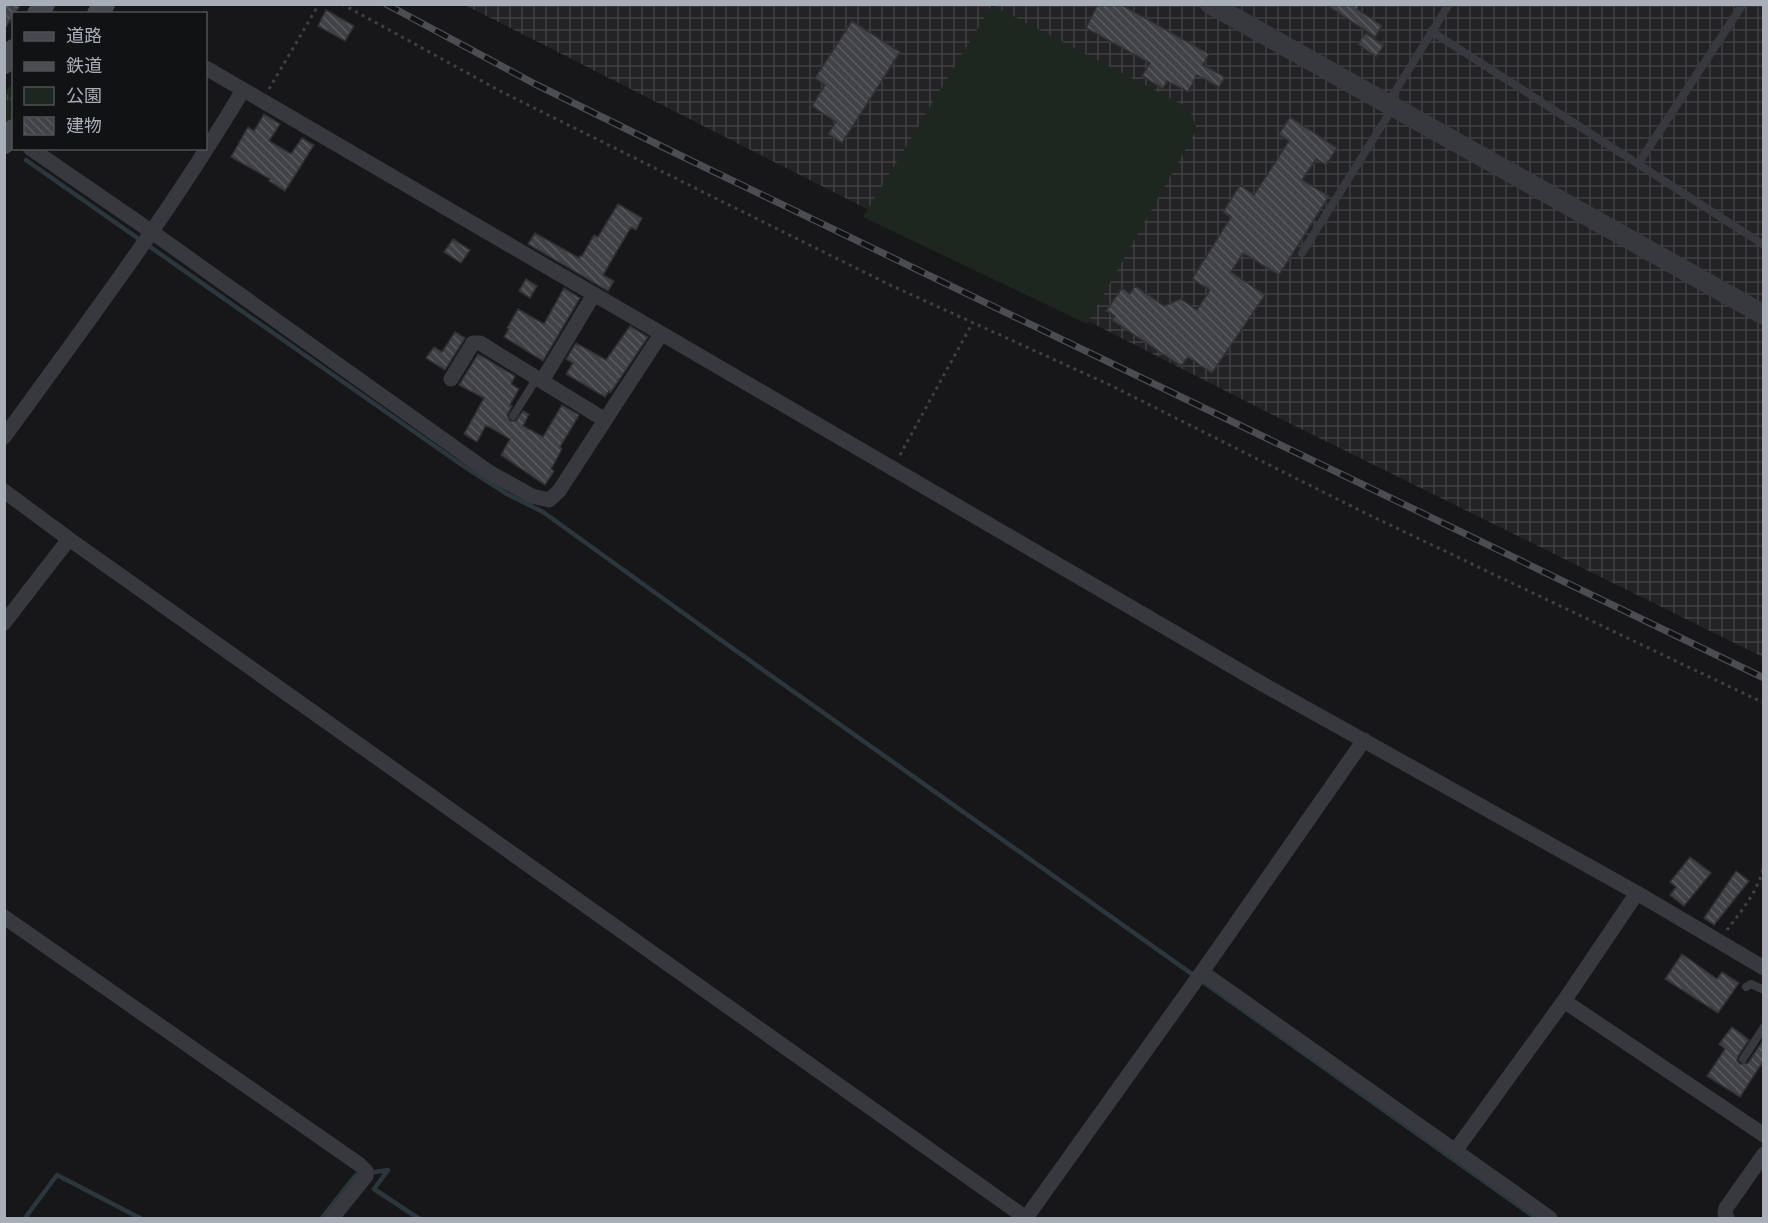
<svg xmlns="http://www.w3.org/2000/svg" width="1768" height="1223" font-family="'Work Sans','Noto Sans JP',sans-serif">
  <defs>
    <pattern id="industrial-grid" width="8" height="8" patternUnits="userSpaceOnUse" patternTransform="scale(1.5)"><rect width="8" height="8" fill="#232326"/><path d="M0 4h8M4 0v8" fill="none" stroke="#404043"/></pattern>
    <pattern id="grass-tufts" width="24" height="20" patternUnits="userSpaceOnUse" patternTransform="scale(1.5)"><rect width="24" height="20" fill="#1e271f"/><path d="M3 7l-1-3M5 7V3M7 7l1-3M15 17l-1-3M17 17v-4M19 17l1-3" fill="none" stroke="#3c443d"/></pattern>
    <pattern id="building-back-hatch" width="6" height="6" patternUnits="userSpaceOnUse" patternTransform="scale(1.5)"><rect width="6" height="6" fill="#414246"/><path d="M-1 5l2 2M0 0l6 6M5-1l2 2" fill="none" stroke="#5a5b5f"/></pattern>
  </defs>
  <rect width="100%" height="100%" fill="#171719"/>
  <path fill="url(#industrial-grid)" d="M465,5H1763V657L1283,420Z"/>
  <path fill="url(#grass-tufts)" d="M13,83V116L5,128V92Z"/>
  <path fill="#1e271f" d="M992,5L1189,108L1197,129L1087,324L863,217Z"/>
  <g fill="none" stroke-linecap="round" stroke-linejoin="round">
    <path stroke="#2c373d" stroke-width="4.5" d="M26,160L459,463L507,494L543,512L718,638L1536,1218
      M25,1218L57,1175L140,1218
      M322,1218L356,1175L388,1170L374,1189L418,1218"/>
  </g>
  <path fill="url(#building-back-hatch)" stroke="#313135" stroke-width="1.5" d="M4,4H21L4,30Z
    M1098,4H1120L1209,54L1203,65L1225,77L1219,87L1197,75L1188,92L1167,81L1163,89L1142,76L1150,63L1086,28Z
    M1325,4H1360L1357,9L1382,26L1375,37Z
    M326,10L354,26L345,41L318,26Z
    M852,21L900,52L842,143L828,134L836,122L812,106L825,85L815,78Z
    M1365,33L1384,45L1376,57L1358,44Z
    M264,114L280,124L269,141L291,154L302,138L314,145L285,191L269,181L270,179L231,157L248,127L254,131Z
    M1290,117L1337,148L1326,165L1316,159L1302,180L1329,196L1279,275L1243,253L1231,272L1265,295L1212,373L1188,357L1181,366L1112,320L1115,316L1106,311L1122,288L1130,294L1135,286L1164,306L1181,299L1197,310L1210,290L1192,279L1231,217L1223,212L1240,185L1254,195L1289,141L1279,134Z
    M618,204L642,218L636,230L631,227L603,275L614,281L608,291L528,244L535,233L579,258L580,256H582L594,235L598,237Z
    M453,239L470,250L461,263L444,252Z
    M526,279L537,286L530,298L519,291Z
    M564,288L580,298L543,361L504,337L509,329L507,328L518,309L544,324Z
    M630,326L648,337L611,392L609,391L605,397L566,374L573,363L566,359L576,343L606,360Z
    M455,332L465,338L445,370L426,358L434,347L442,352Z
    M478,354L515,376L511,384L519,389L510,405L512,406L507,415L510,421H516L523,411L529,414L523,426L543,437L562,405L579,415L560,447L562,449L551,469L554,471L545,485L501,455L510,439L486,425L477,442L464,434L484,398L459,385Z
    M1690,857L1711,873L1684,906L1670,895L1676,887L1670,882Z
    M1736,871L1749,881L1714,925L1704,918Z
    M1682,954L1717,979L1722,972L1739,983L1718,1013L1665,979Z
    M1732,1027L1749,1040L1738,1056L1737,1061L1740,1064L1748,1063L1764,1039V1060L1740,1097L1707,1076L1725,1049L1719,1044Z"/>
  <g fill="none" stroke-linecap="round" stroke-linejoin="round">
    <path stroke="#3e4045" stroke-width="3" stroke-dasharray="3 4.5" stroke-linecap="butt" d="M342,4L502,92L888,284L1110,385L1367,514L1764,703
      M269,89L319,4
      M900,455L973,322
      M1727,930C1742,910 1759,890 1764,865"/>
    <path stroke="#38393e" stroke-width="8" d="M1431,31L1764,245
      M1388,103L1449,4
      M1638,164L1743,4
      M1302,253L1392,109
      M513,416L537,378
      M1746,987L1751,984L1764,990
      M1743,1059L1764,1027"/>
    <path stroke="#38393e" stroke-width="15" d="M206,68L1266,686L1637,893L1764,968
      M30,148L152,232L489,472L532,496L549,500L559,491L661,334
      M451,379L473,343H480L605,420
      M542,381L594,294
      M4,437C87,323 171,211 243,90
      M4,491L69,539
      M4,623L69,539L1026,1218
      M4,917L360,1165L366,1171V1176L332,1218
      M1202,972L1550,1218
      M1564,1001L1764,1135
      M1455,1151L1564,1001L1637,893
      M1026,1218L1202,972L1364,740
      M1727,1218L1725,1213L1726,1208L1764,1154"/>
    <path stroke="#38393e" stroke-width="20" d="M1210,4L1764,315"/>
    <path stroke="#46484e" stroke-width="22" d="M38,14L44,4
      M98,14L104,4
      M4,63L14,50
      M4,143L14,130"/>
    <g stroke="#4b4d53" stroke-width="7">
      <path id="rail" d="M386,4L535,84L667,149L1764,678"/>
    </g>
    <use href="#rail" stroke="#111214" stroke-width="4.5" stroke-dasharray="14" stroke-linecap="butt"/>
  </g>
  <rect width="1768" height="1223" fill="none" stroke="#a9afb8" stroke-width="12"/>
  <rect x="12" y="12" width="195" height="138" fill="#111214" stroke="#4e5156" stroke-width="1.5"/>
  <rect x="24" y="32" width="30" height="9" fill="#46484e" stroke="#4e5156" stroke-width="1.5"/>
  <text x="66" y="42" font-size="18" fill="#a9afb8">道路</text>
  <rect x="24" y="62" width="30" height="9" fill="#4b4d53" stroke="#4e5156" stroke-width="1.5"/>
  <text x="66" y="72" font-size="18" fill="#a9afb8">鉄道</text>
  <rect x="24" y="87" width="30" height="18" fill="#1e271f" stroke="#4e5156" stroke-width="1.5"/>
  <text x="66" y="102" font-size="18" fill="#a9afb8">公園</text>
  <rect x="24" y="117" width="30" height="18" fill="url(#building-back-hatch)" stroke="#4e5156" stroke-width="1.5"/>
  <text x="66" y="132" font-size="18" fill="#a9afb8">建物</text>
</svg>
